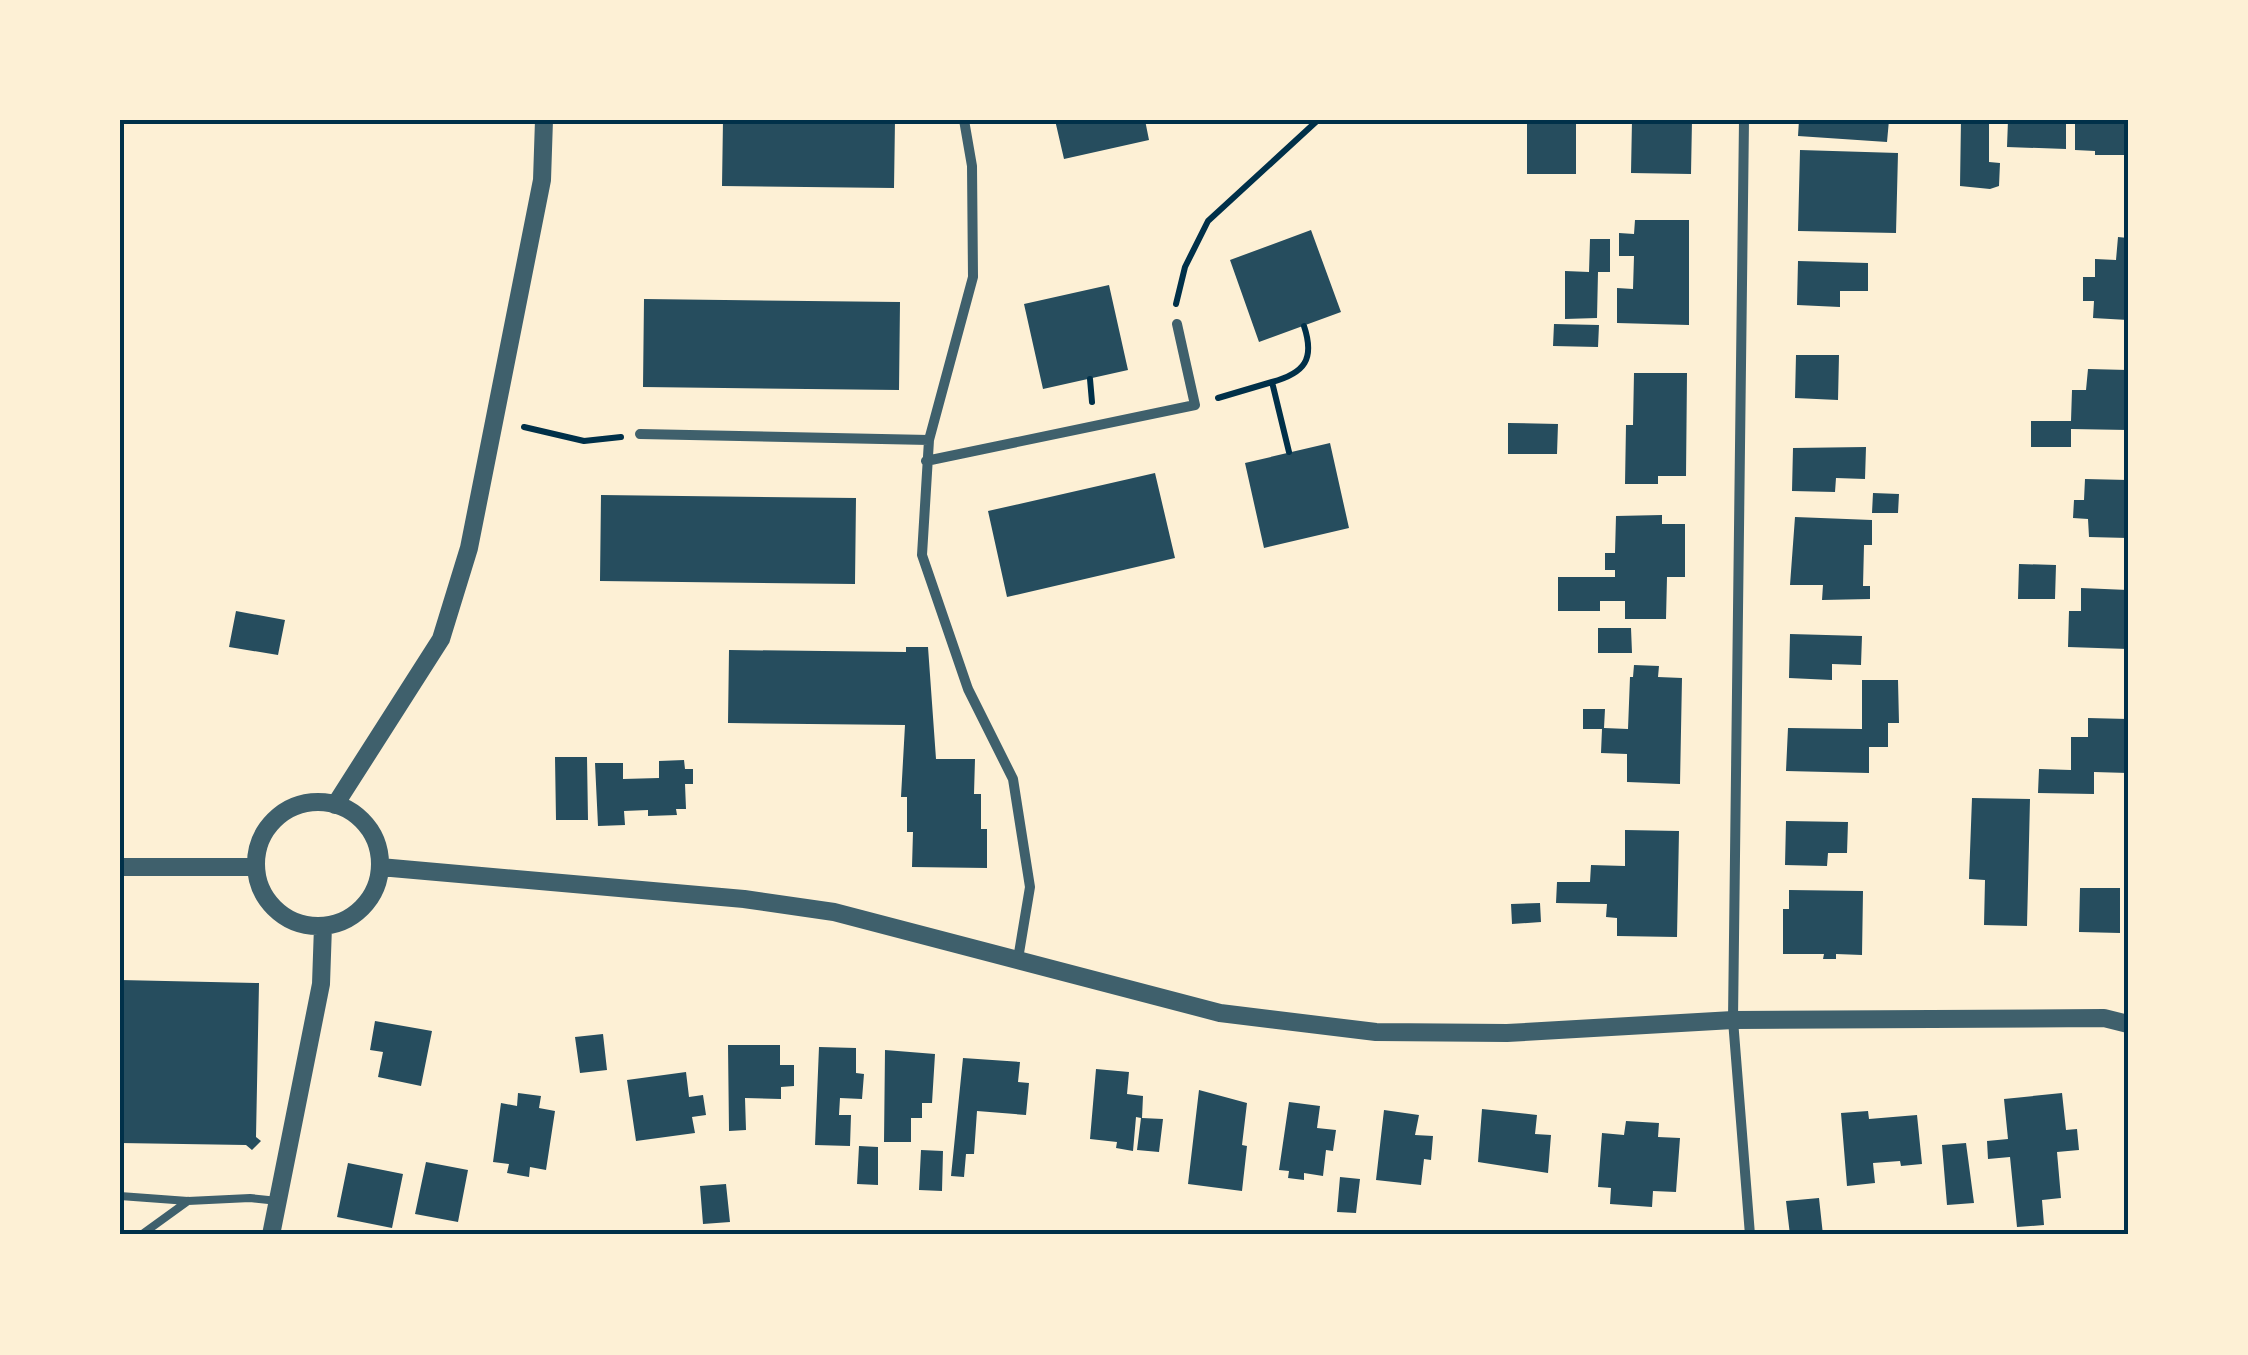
<svg xmlns="http://www.w3.org/2000/svg" width="2248" height="1355" font-family="Mulish,sans-serif">
  <rect width="100%" height="100%" fill="#fdf0d5"/>
  <path fill="#264d5e" d="M723,120H895L894,188L722,186Z
    M1055,120H1145L1149,140L1064,159Z
    M1632,120H1692L1691,174L1631,173Z
    M1799,120H1889L1887,142L1798,136Z
    M1961,120H1989V162L2000,163L1999,186L1990,189L1960,186Z
    M2008,120H2066V149L2007,147Z
    M2075,120H2128V155H2095V151L2075,150Z
    M1527,123H1576V174H1527Z
    M1800,150L1898,153L1896,233L1798,231Z
    M1635,220H1689V325L1617,323V288L1633,289L1634,256H1619V233L1634,234Z
    M1311,230L1341,312L1259,342L1230,260Z
    M2118,237L2128,238V320L2093,318L2094,301H2083V277H2095V259L2116,260Z
    M1590,239H1610V272H1598L1597,318L1565,319V271L1589,272Z
    M1798,261L1868,263V291H1840V307L1797,305Z
    M1109,285L1128,370L1043,389L1024,304Z
    M644,299L900,302L899,390L643,387Z
    M1554,324L1599,325L1598,347L1553,346Z
    M1796,355H1839L1838,400L1795,398Z
    M2088,369L2128,370V430L2071,429V447H2031V421H2071L2072,390H2086Z
    M1634,373H1687L1686,476H1658V484H1625L1626,425H1633Z
    M1508,423L1558,424L1557,454H1508Z
    M1330,443L1349,528L1264,548L1245,463Z
    M1866,447L1865,479L1836,478L1835,492L1792,491L1793,448Z
    M1155,473L1175,558L1007,597L988,511Z
    M2085,479L2128,480V538L2089,537L2088,519L2073,518L2074,500H2084Z
    M1873,493L1899,494L1898,513H1872Z
    M601,495L856,498L855,584L600,581Z
    M1662,515V524H1685V577H1667L1666,619H1625V601H1600V611H1558V577H1615V570H1605V553H1615L1616,516Z
    M1795,517L1872,520V545H1864L1863,586H1870V599L1822,600L1823,585H1790Z
    M2019,564L2056,565L2055,599H2018Z
    M2081,588L2128,590V649L2068,647L2069,611H2081Z
    M236,611L285,620L278,655L229,647Z
    M1598,628H1631L1632,653H1598Z
    M1790,634L1862,636L1861,665L1832,664V680L1789,678Z
    M906,647H928L936,759H975L974,794H981V829H987V868L912,867L913,832H907V797H901L905,725L728,723L729,650L906,652Z
    M1634,665L1659,666L1658,677L1682,678L1680,784L1627,782V754L1601,753L1602,729H1583V709H1605L1604,728L1628,729L1630,677H1633Z
    M1862,680H1898L1899,723H1888V747H1869V773L1786,771L1788,728L1862,729Z
    M2088,718L2128,719V773L2094,772V794L2038,793L2039,769L2071,770V737H2088Z
    M555,757H587L588,820H556Z
    M684,760L685,769H693V784H685L686,809H676L677,815L648,816V810L624,811L625,825L598,826L595,763H623V779L659,778V761Z
    M1972,798L2030,799L2027,926L1984,925L1985,880L1969,879Z
    M1786,821L1848,822L1847,853H1828L1827,866L1785,865Z
    M1625,830L1679,831L1677,937L1617,936V918L1606,917L1607,904L1556,903L1557,882H1590L1591,865L1625,866Z
    M2080,888H2120V933L2079,932Z
    M1789,890L1863,891L1862,955L1836,954V959H1823L1824,954H1783V909H1789Z
    M1540,903L1541,922L1512,924L1511,904Z
    M120,980L259,983L256,1137L261,1141L252,1150L246,1145L120,1143Z
    M375,1021L432,1031L421,1086L378,1077L383,1052L370,1050Z
    M603,1034L607,1070L580,1073L575,1037Z
    M728,1045H780V1065H794V1086L781,1087V1099L745,1098L746,1130L729,1131Z
    M819,1047L856,1048V1073L864,1074L862,1099L840,1098L839,1115H851L850,1146L815,1145Z
    M885,1050L935,1054L932,1103H922V1118H911V1142H884Z
    M963,1058L1020,1062L1018,1082L1029,1083L1026,1115L977,1111L974,1154H966L964,1177L951,1176Z
    M1096,1069L1129,1072L1127,1094L1143,1096L1142,1118L1163,1119L1159,1152L1137,1150L1141,1118L1136,1117L1133,1151L1116,1148L1117,1142L1090,1139Z
    M686,1072L689,1097L703,1095L706,1115L692,1117L695,1133L636,1141L627,1080Z
    M1199,1090L1247,1103L1242,1145L1247,1146L1242,1191L1188,1184Z
    M518,1093L541,1096L539,1108L555,1111L546,1170L530,1167L529,1177L507,1173L509,1164L493,1162L501,1103L517,1106Z
    M2062,1093L2066,1130L2077,1129L2079,1150L2057,1152L2061,1198L2042,1200L2044,1225L2017,1227L2010,1157L1988,1159L1987,1141L2008,1139L2004,1099Z
    M1289,1102L1320,1106L1317,1128L1336,1130L1333,1151L1326,1150L1323,1176L1304,1173V1180L1288,1178L1289,1171L1279,1170Z
    M1482,1109L1537,1115L1535,1134L1551,1135L1548,1173L1478,1162Z
    M1384,1110L1419,1115L1415,1135L1433,1136L1431,1160L1424,1159L1421,1185L1376,1180Z
    M1868,1111L1869,1119L1917,1115L1922,1164L1901,1166L1900,1161L1873,1163L1875,1183L1847,1186L1841,1113Z
    M1626,1121L1659,1123L1658,1137L1680,1138L1676,1192L1653,1191L1652,1207L1610,1204L1611,1188L1598,1187L1602,1133L1624,1135Z
    M1966,1143L1974,1203L1947,1205L1942,1145Z
    M859,1146L878,1147V1185L857,1184Z
    M921,1150L943,1151L942,1191L919,1190Z
    M426,1162L468,1170L458,1222L415,1214Z
    M348,1163L403,1174L392,1228L337,1217Z
    M1340,1177L1360,1179L1356,1213L1337,1212Z
    M726,1184L730,1222L703,1224L700,1186Z
    M1819,1198L1823,1235H1790L1786,1201Z"/>
  <g fill="none" stroke-linecap="round" stroke-linejoin="round">
    <path stroke="#003049" stroke-width="6" d="M1176,304L1185,267L1208,221L1318,120
      M1090,379L1092,402
      M1272,382C1305,373 1315,359 1304,326
      M1218,398L1272,382L1289,452
      M524,427L584,441L621,437"/>
    <path stroke="#3f606c" stroke-width="8" d="M120,1196L188,1201L250,1198L278,1201
      M141,1235L188,1201"/>
    <path stroke="#3f606c" stroke-width="10" d="M964,120L972,166L973,277L929,440L922,555L968,689L1013,779L1030,887L1018,959
      M1744,120L1733,1020L1750,1235
      M640,434L929,440
      M926,461L1195,405L1177,324"/>
    <path stroke="#3f606c" stroke-width="18" d="M256 864a62 62 0 1 1 124 0a62 62 0 1 1-124 0Z
      M335,805L441,639L469,548L542,180L544,120
      M120,867H255
      M380,867L744,899L834,912L1220,1013L1376,1032L1507,1033L1733,1020L2104,1018L2128,1024
      M271,1235L321,984L323,926"/>
  </g>
  <rect width="2248" height="1355" fill="none" stroke="#fdf0d5" stroke-width="245"/>
  <rect x="122" y="122" width="2004" height="1110" fill="none" stroke="#003049" stroke-width="4"/>
</svg>
